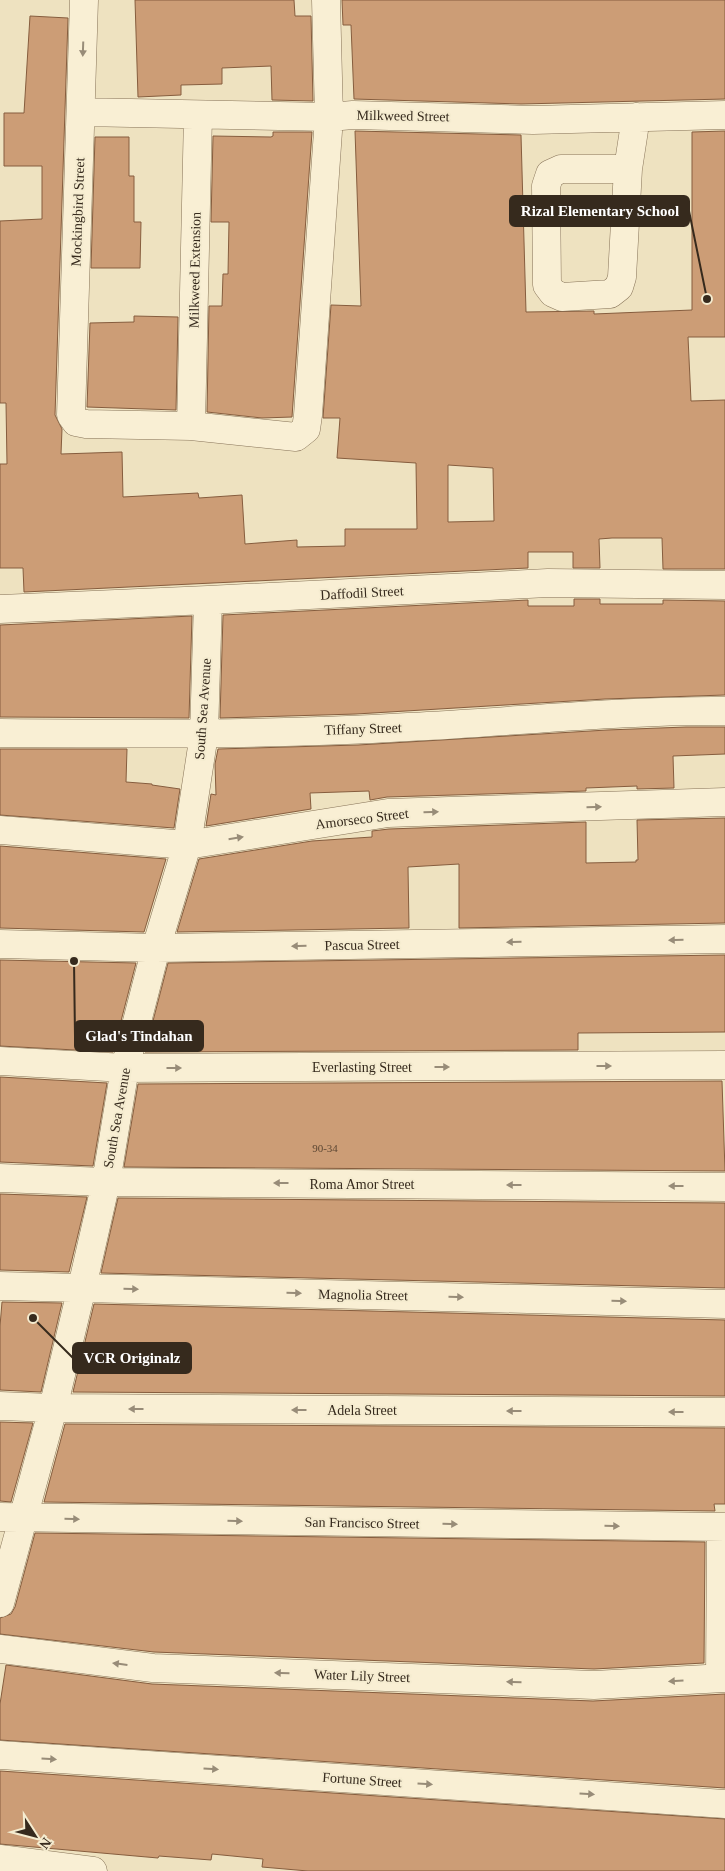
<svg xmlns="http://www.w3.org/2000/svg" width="725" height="1871" font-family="Georgia,serif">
  <rect width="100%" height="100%" fill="#eee2c0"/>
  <path fill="#cc9d76" stroke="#865d3e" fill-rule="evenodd" d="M135,0H294L295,16H311L313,101L272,100L271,66L222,68V84L181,85V95L138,97Z
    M342,0H725V99L521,104L354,99L351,25H343Z
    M30,16L68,18L55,415L62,429L61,454L122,452L123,497L198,493L199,498L242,495L245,544L297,540V547L345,546V529H417L416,463L337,458L340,418H323L331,305L361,306L355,131L521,135L526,312L594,311V314L692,310V132L725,131V337H688L691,401L725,400V569H663L662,538H612L599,539L600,568H573V552H528V568L24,592L23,568H0V464H7L6,403H0V221L42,219V166H4V113H24ZM448,465L493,468L494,521L448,522Z
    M273,132H312L292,417L262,418L207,412L209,306H222L223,274H228L229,222H211L213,136L271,137L273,136Z
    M95,137H129V176H134V222H141L140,268H91Z
    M134,316L178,317L176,410L87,407L90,323L134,322Z
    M574,599H600V604H663V600L725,601V695L605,699L356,714L220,718L223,615L528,600V606H574Z
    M192,616L189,718L0,717V625Z
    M686,727H725V754L673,756L674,788L637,789V786L586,788V791L387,797L370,800L369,791L310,793L311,809L206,826L211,794L216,795L215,764L218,749L358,745L607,730Z
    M0,749H127L126,782L152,784V785L180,789L174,828L0,815Z
    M725,818V923L459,928V864L408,867L409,928L177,932L199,859L312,841L372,837V831L389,829L586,822V863L636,862V860H638L637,820Z
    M0,846L166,859L144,932L0,928Z
    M725,955V1032L578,1033V1050L145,1052L168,963Z
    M0,960L136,963L113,1052L0,1046Z
    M0,1077L107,1083L93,1166L0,1162Z
    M722,1081L725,1171L124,1167L138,1084Z
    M0,1194L87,1197L69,1272L0,1270Z
    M118,1198L725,1203V1288L101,1273Z
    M2,1302L62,1303L41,1392L0,1390V1326Z
    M94,1304L725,1320V1396L73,1392Z
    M0,1422L33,1423L11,1502L0,1501Z
    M65,1424L725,1428V1504H714L715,1511L44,1502Z
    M35,1533L705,1542L704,1663L594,1669L154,1652L0,1634V1618L11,1614L15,1607Z
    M6,1665L152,1684L593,1701L725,1694V1788L0,1740V1704Z
    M0,1771L725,1819V1871H308L262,1867L263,1859L212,1854L211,1860L159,1856L158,1858L0,1844Z"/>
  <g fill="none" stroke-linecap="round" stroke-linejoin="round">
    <g stroke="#877358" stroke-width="29">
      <path id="minor" d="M84,0L71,415L76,422L86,424L191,426L296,437L306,429L308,415L329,117L326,0
        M81,112L329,117L353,115L533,120L725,115
        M628,169H561L550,174L546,186L547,285L553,293L562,297L610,294L619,287L622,277L628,169L636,117
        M191,426L198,115
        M0,609L208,600L548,583L725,585
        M0,733C136,734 272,735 408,727C514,722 619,710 725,711
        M0,830L187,845L388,813L725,802
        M0,944L156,948L725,939
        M0,1061L125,1068L725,1065
        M0,1178L106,1182L725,1187
        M0,1286L725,1304
        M0,1406L53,1408L725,1412
        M0,1517L725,1527
        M0,1603L53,1408L82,1287L106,1182L125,1068L156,948L187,845L204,734L208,600
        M0,1649L153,1668L594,1685L725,1678
        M720,1678L721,1527
        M0,1755L725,1804
        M0,1859L93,1871"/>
    </g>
    <use href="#minor" stroke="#f9efd4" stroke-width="28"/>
  </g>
  <defs><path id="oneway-solid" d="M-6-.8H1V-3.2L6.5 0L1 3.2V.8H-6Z" transform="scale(1.25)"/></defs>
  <g fill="#988c78">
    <use href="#oneway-solid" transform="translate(83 49) rotate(92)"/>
    <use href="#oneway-solid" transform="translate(594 807) rotate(-2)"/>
    <use href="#oneway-solid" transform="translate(431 812) rotate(-2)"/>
    <use href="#oneway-solid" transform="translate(236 838) rotate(-9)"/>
    <use href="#oneway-solid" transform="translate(676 940) rotate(179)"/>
    <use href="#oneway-solid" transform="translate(514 942) rotate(179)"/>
    <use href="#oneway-solid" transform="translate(299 946) rotate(179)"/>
    <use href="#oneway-solid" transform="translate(604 1066)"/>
    <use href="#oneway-solid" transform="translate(442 1067)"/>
    <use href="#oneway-solid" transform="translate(174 1068)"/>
    <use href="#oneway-solid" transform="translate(281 1183) rotate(-180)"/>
    <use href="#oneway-solid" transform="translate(514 1185) rotate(-180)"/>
    <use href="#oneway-solid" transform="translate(676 1186) rotate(-180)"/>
    <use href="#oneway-solid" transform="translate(131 1289) rotate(1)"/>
    <use href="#oneway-solid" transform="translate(294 1293) rotate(1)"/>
    <use href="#oneway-solid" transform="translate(456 1297) rotate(1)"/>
    <use href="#oneway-solid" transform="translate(619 1301) rotate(1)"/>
    <use href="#oneway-solid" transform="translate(136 1409) rotate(-180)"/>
    <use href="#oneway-solid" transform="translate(299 1410) rotate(-180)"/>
    <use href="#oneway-solid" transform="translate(514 1411) rotate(-180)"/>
    <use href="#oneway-solid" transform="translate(676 1412) rotate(-180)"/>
    <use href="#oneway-solid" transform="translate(72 1519) rotate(1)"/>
    <use href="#oneway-solid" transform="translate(235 1521) rotate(1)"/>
    <use href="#oneway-solid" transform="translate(450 1524) rotate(1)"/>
    <use href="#oneway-solid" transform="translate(612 1526) rotate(1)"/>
    <use href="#oneway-solid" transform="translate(120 1664) rotate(-173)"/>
    <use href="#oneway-solid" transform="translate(282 1673) rotate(-178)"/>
    <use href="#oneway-solid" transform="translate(676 1681) rotate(177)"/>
    <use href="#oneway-solid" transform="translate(514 1682) rotate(-178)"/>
    <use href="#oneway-solid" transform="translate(49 1759) rotate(4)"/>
    <use href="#oneway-solid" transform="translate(211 1769) rotate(4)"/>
    <use href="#oneway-solid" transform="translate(425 1784) rotate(4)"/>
    <use href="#oneway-solid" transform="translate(587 1794) rotate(4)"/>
  </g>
  <g text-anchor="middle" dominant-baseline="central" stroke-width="4" stroke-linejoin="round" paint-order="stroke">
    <g font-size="11" fill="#5c4733">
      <text x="325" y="1148">90-34</text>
    </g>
    <g font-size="14" fill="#362a1d" stroke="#f5ecd0">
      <text transform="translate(403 116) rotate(1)">Milkweed Street</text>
      <text transform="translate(78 212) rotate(-88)">Mockingbird Street</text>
      <text transform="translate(195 270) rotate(-89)">Milkweed Extension</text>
      <text transform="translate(362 593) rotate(-3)">Daffodil Street</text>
      <text transform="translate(203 709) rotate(-86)">South Sea Avenue</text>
      <text transform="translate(363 729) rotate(-2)">Tiffany Street</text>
      <text transform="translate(362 819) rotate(-7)">Amorseco Street</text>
      <text transform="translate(362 945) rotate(-1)">Pascua Street</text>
      <text x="362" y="1067">Everlasting Street</text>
      <text transform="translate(117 1118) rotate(-80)">South Sea Avenue</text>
      <text x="362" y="1184">Roma Amor Street</text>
      <text transform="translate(363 1295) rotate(1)">Magnolia Street</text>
      <text x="362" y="1410">Adela Street</text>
      <text transform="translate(362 1523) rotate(1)">San Francisco Street</text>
      <text transform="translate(362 1676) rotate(2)">Water Lily Street</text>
      <text transform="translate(362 1780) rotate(4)">Fortune Street</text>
    </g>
  </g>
  <path fill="none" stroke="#362a1d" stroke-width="2" d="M707 299L689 211M74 961L75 1036M33 1318L73 1358"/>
  <g fill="#362a1d" stroke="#f5ecd0" stroke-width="2">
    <circle cx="707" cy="299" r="5"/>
    <circle cx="74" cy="961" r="5"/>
    <circle cx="33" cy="1318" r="5"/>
  </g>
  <g fill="#362a1d" stroke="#362a1d" stroke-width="2">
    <rect x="510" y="196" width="179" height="30" rx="5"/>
    <rect x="75" y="1021" width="128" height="30" rx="5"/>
    <rect x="73" y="1343" width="118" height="30" rx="5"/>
  </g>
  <g font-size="15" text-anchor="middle" font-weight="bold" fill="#fff">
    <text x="600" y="216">Rizal Elementary School</text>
    <text x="139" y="1041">Glad's Tindahan</text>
    <text x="132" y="1363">VCR Originalz</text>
  </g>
  <g transform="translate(35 1836) rotate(126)" stroke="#f5ecd0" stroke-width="4" paint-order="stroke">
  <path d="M0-4L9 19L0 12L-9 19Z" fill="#362a1d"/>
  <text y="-8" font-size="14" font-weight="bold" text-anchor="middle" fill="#362a1d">N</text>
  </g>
</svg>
